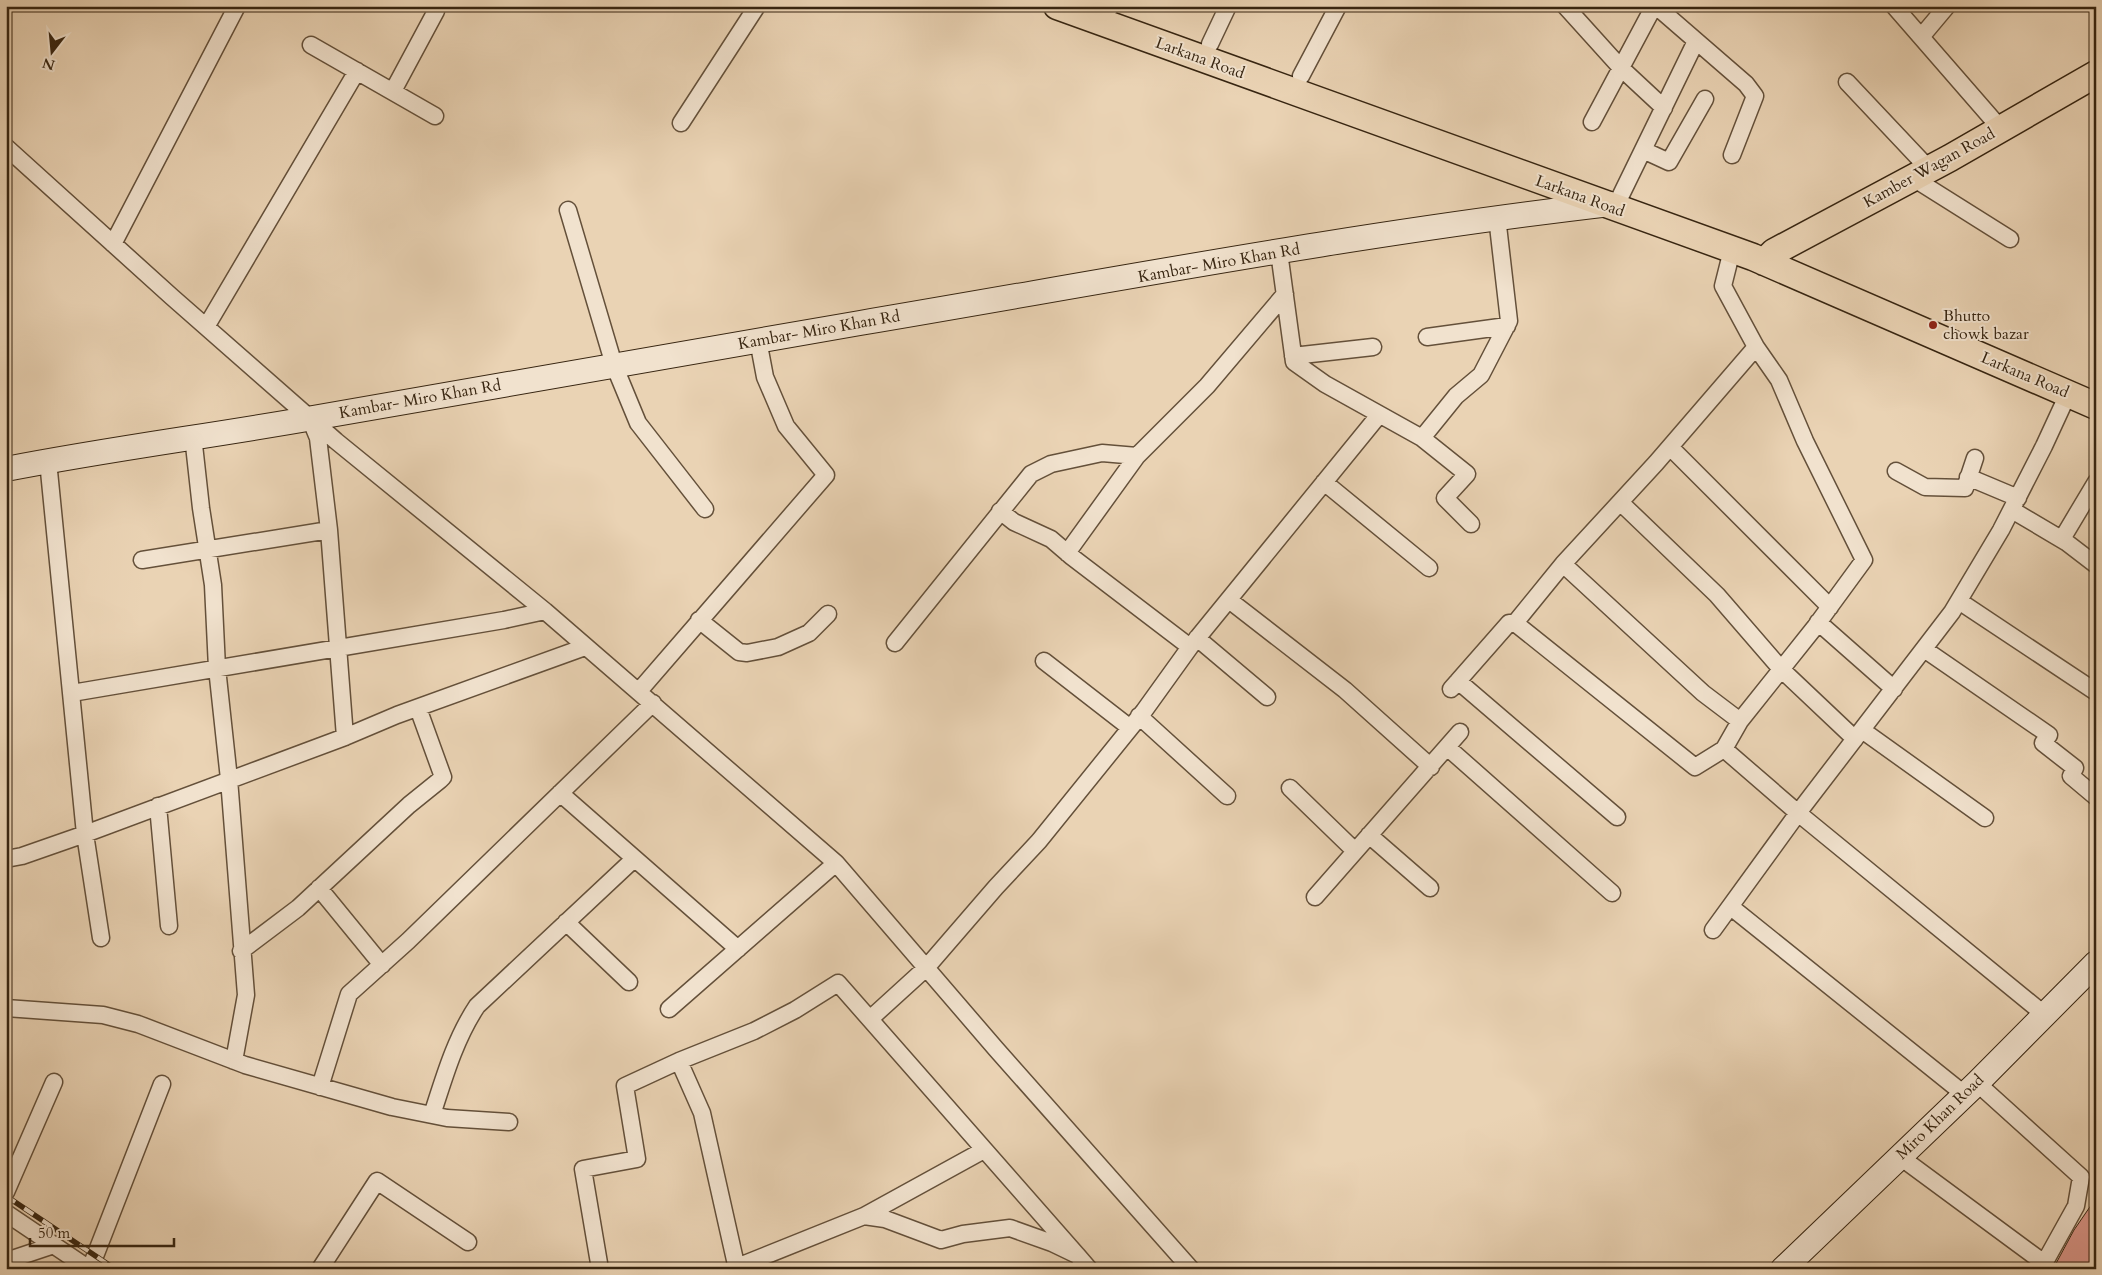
<svg xmlns="http://www.w3.org/2000/svg" width="2102" height="1275" font-family="Cardo,serif">
  <rect width="100%" height="100%" fill="#ead3b4"/>
  <filter id="stains"><feTurbulence type="fractalNoise" baseFrequency=".004" numOctaves="4"/><feColorMatrix values="0 0 0 0 .2 0 0 0 0 .09 0 0 0 0 .02 0 0 0 .5 -.17"/></filter>
  <radialGradient id="worn" r=".72"><stop offset=".6" stop-color="#630" stop-opacity="0"/><stop offset="1" stop-color="#630" stop-opacity=".3"/></radialGradient>
  <path fill="#dc968a" stroke="#372511" d="M2096,1198V1269H2053L2074,1230Z"/>
  <g fill="none" stroke-linecap="round" stroke-linejoin="round">
    <g stroke="#64503a" stroke-width="19">
      <path id="street" d="M1565,6L1621,68L1664,108
        M1656,6L1746,84L1755,96L1732,155
        M1894,6L2001,129
        M1109,8L1111,6
        M1921,37L1947,6
        M1210,44L1228,6
        M311,45L435,116
        M1301,76L1338,6
        M1847,82L1929,169
        M393,91L436,11L435,6
        M1592,122L1654,6
        M681,123L757,6
        M6,147L172,297L336,441L545,611L836,863L996,1049L1191,1269
        M1643,150L1669,162L1705,99
        M1913,178L2010,239
        M1621,195L1696,41
        M568,210L614,365L638,423L705,509
        M113,244L237,6
        M1279,252L1294,362L1325,384L1422,438L1467,474L1445,498L1471,524
        M206,327L357,71
        M1427,337L1507,326
        M1293,356L1373,347
        M311,421L318,438L329,530L345,737
        M193,436L201,508L213,585L217,668L229,779L246,995L234,1061
        M1422,438L1456,396L1481,375L1509,321L1497,217
        M1670,447L1830,607
        M48,461L85,834L101,938
        M1896,471L1925,487L1965,488L1975,458
        M1968,477L2018,498
        M1324,482L1429,568
        M1620,502L1717,595L1781,669L1855,739
        M2012,510L2066,542L2096,565
        M1000,511L1014,522L1051,539L1072,557L1190,647
        M2062,539L2096,482
        M1067,553L1137,456L1207,386L1285,294
        M142,560L329,530
        M1563,564L1703,693L1740,721
        M1229,600L1345,690L1431,767
        M1959,601L2096,692
        M699,620L739,652L747,653L778,647L809,633L828,614
        M1818,622L1894,689
        M1515,623L1695,767L1724,749L1740,721L1815,627L1864,560L1805,441L1779,380L1756,347
        M1197,638L1267,697
        M895,643L1031,474L1051,464L1102,453L1137,456
        M1924,649L2049,735L2043,743L2075,768L2071,776L2096,797
        M1044,661L1129,727
        M1458,681L1617,817
        M1451,689L1509,623H1515L1563,564L1656,463L1756,347L1723,286L1732,250
        M639,691L826,475L786,426L765,377L758,340
        M72,693L504,620L545,611
        M1139,716L1227,796
        M1862,730L1985,818
        M1447,747L1612,893
        M1724,749L1798,813L2045,1015
        M1290,788L1355,851
        M560,793L738,949
        M158,806L169,926
        M1369,835L1430,888
        M6,859L22,856L85,834L345,737L397,715L585,647
        M319,888L382,965
        M1315,897L1460,732
        M1731,907L1964,1094
        M566,922L629,982
        M1713,930L1798,813L1952,612L2001,530L2044,446L2068,394
        M241,951L298,908L409,805L440,780L443,777L418,708
        M6,1008L103,1015L138,1024L245,1065L392,1107L447,1118L509,1122
        M669,1009L836,863
        M870,1019L926,968L996,887L1039,841L1144,711L1190,647L1379,415
        M679,1061L702,1113L737,1269
        M1977,1083L2081,1177L2076,1206L2041,1269
        M320,1087L349,994L408,941L653,703
        M432,1115C444,1078 455,1039 477,1006L634,859
        M1899,1156L2044,1263
        M6,1192L54,1082
        M6,1213L89,1269
        M864,1216L984,1150
        M6,1261L54,1245
        M737,1267L864,1216L885,1219L941,1240L963,1234L1010,1228L1052,1243L1077,1255L1089,1269
        M90,1269L162,1084
        M320,1269L377,1181L468,1242
        M600,1269L583,1169L637,1159L625,1086L679,1061L754,1031L795,1010L838,983L1077,1255"/>
    </g>
    <g stroke="#372511" stroke-width="26">
      <path id="secondary" d="M6,469C108,449 211,436 313,418C495,388 677,354 860,323C1109,281 1359,233 1610,204
        M1783,1269L1977,1083L2096,963"/>
    </g>
    <g stroke="#372511" stroke-width="29">
      <path id="primary" d="M1057,6L1753,257L2096,406
        M1764,262L1774,252L1950,158L2096,74"/>
    </g>
    <use href="#street" stroke="#f1e2ce" stroke-width="16"/>
    <use href="#secondary" stroke="#f1e2ce" stroke-width="24"/>
    <use href="#primary" stroke="#ead3b4" stroke-width="26"/>
    <g stroke="#372511" stroke-width="5.5">
      <path id="rail" d="M6,1196L115,1269"/>
    </g>
    <use href="#rail" stroke="#f1e2ce" stroke-width="4" stroke-dasharray="11" stroke-linecap="butt"/>
  </g>
  <circle fill="#8f2418" stroke="#f1e2ce" stroke-width="2" cx="1933" cy="325" r="5"/>
  <g text-anchor="middle" dominant-baseline="central" stroke-width="4" stroke-linejoin="round" paint-order="stroke">
    <g font-size="16" fill="#372511" stroke="#f1e2ce">
      <text transform="translate(1200 58) rotate(20)">Larkana Road</text>
      <text transform="translate(1929 168) rotate(-29)">Kamber Wagan Road</text>
      <text transform="translate(1580 196) rotate(20)">Larkana Road</text>
      <text transform="translate(1219 263) rotate(-10)">Kambar- Miro Khan Rd</text>
      <text transform="translate(819 330) rotate(-10)">Kambar- Miro Khan Rd</text>
      <text transform="translate(2025 375) rotate(23)">Larkana Road</text>
      <text transform="translate(420 399) rotate(-10)">Kambar- Miro Khan Rd</text>
      <text transform="translate(1940 1117) rotate(-44)">Miro Khan Road</text>
    </g>
    <g font-size="16" fill="#372511" stroke="#f1e2ce" text-anchor="start">
      <text x="1943" y="316">Bhutto<tspan x="1943" dy="18">chowk bazar</tspan></text>
    </g>
  </g>
  <rect width="2102" height="1275" fill="none" stroke="#ead3b4" stroke-width="25"/>
  <rect x="8" y="8" width="2087" height="1260" fill="none" stroke="#372511" stroke-width="2.5"/>
  <rect x="12" y="12" width="2077" height="1250" fill="none" stroke="#372511"/>
  <g transform="translate(52 52) rotate(196)" stroke="#f1e2ce" stroke-width="4" paint-order="stroke">
  <path d="M0-4L9 19L0 12L-9 19Z" fill="#372511"/>
  <text y="-8" font-size="14" font-weight="bold" text-anchor="middle" fill="#372511">N</text>
  </g>
  <path d="M30 1238v8h144v-8" fill="none" stroke="#372511" stroke-width="2.5"/>
  <text x="38" y="1238" font-size="15" fill="#372511" stroke="#f1e2ce" stroke-width="4" paint-order="stroke">50 m</text>
  <rect width="100%" height="100%" filter="url(#stains)"/>
  <rect width="100%" height="100%" fill="url(#worn)"/>
</svg>
